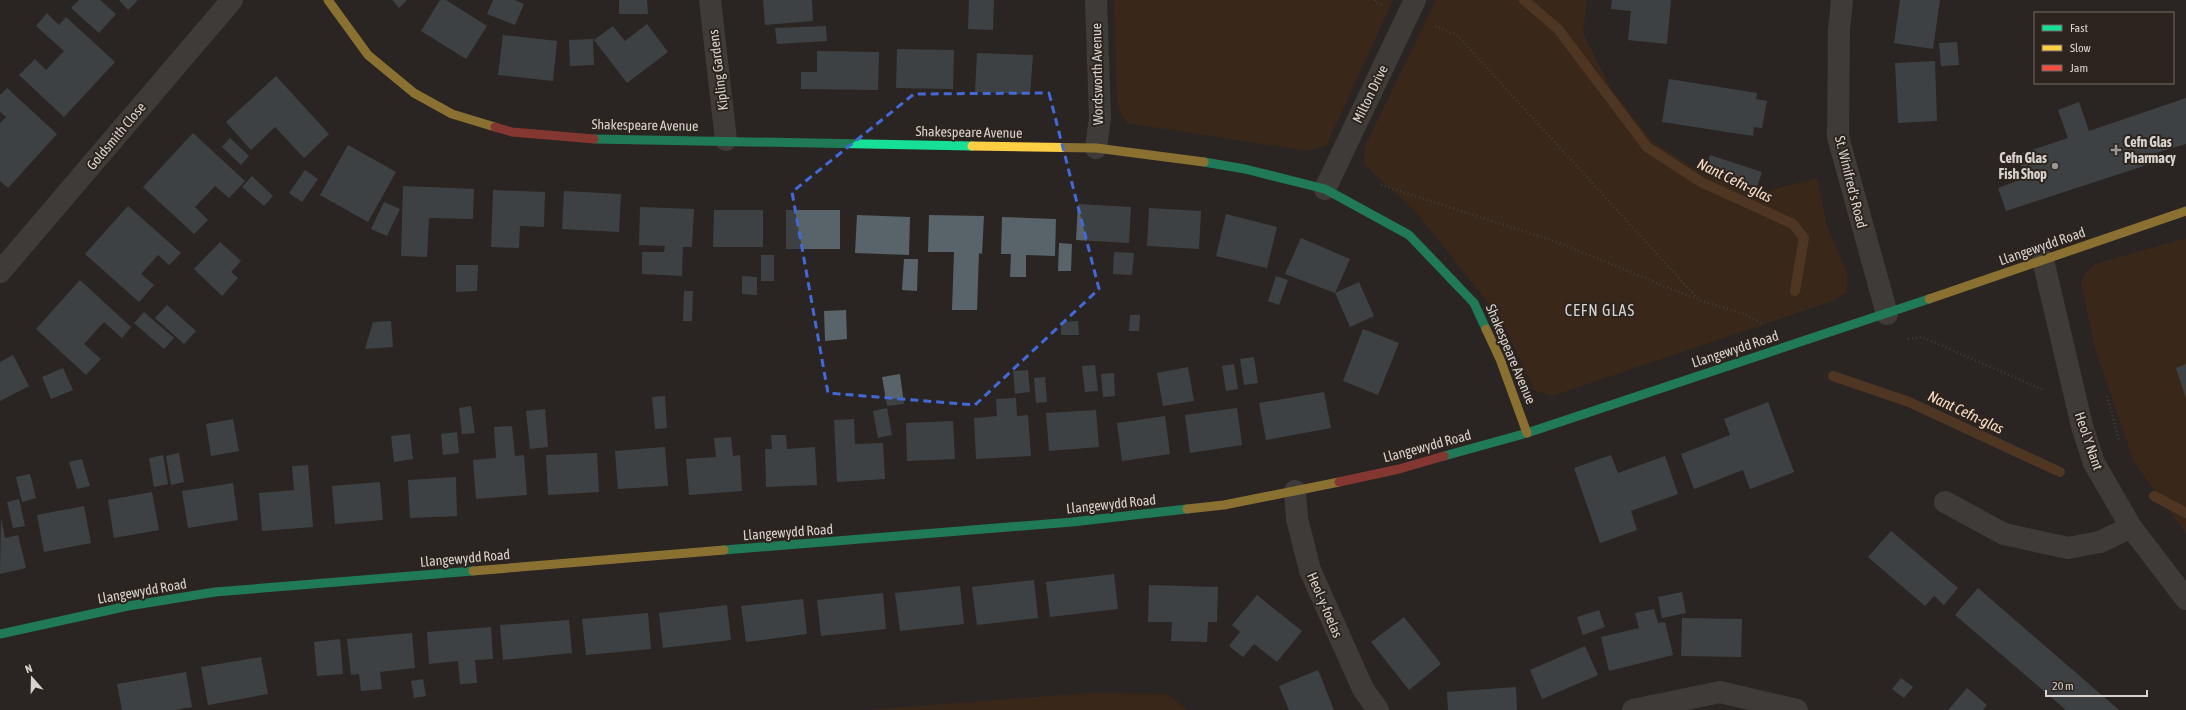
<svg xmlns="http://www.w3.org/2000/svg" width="2186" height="710" font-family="'Asap Condensed',sans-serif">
  <rect width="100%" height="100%" fill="#2a2522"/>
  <path fill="#4d2d0e" d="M1114,0H1393L1326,146L1308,151L1127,123L1120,112L1117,100Z
    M1436,0H1587L1583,33L1611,89L1652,141L1705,175L1762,192L1817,178L1827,226L1847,273V292L1833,301L1552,396L1534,390L1502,320L1416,212L1364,164L1365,146Z
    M2186,238V534L2134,462L2095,349L2081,282L2086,272L2095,264Z
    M1091,693L1166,694L1188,710H864Z"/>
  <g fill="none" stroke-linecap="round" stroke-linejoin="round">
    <path stroke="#7c4d23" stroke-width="10" d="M1524,0L1558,29L1647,147L1701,182L1793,224L1804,238L1795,291
      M1833,376L1909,402L2060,472
      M2154,496L2186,513"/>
  </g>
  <path fill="#58646a" d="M79,0H100L116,14L99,33L71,8Z
    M119,0H138L128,10Z
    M392,0H407L399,8Z
    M440,0H446L487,26L466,59L421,31Z
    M493,0H515L524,4L515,25L487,14Z
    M619,0H647L648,14H619Z
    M763,0H812L813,21L765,25Z
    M969,0H994L993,30L968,29Z
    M1612,0H1671L1667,44L1628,40L1631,11L1611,9Z
    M1900,0H1940L1933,49L1894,43Z
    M47,13L59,25L66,17L115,62L64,117L19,75L35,59L46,70L64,51L36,26Z
    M647,24L668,52L627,83L594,40L613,26L625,41Z
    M826,26L827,41L777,44L775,28Z
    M503,35L557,41L553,81L498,75Z
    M593,39L594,65L570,66L569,40Z
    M1957,42L1959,65L1941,66L1939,43Z
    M897,49L954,50L953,89L896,88Z
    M817,51L879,52L878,90L801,89V72H817Z
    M977,53L1033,55L1030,94L975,92Z
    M1935,61L1937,121L1898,123L1895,63Z
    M276,76L329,134L304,158L275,127L251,150L226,122Z
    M1669,79L1757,93L1756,99L1767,101L1762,128L1754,127L1753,136L1662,122Z
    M7,88L57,134L8,188L0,181V123L6,117L0,112V95Z
    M2186,98V144L2156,153L2159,161L2006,211L1998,188L2025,178L2017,155L2068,138L2058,110L2079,102L2089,131Z
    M193,133L245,181L229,198L215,186L195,207L208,220L194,234L143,187Z
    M230,138L249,156L241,165L222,147Z
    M348,145L396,172L368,222L320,195Z
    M1710,155L1762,172L1757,187L1705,170Z
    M305,170L318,179L302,202L289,193Z
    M252,176L273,196L264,206L242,187Z
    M403,186L474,189L473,219L429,218L427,257L401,256Z
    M493,190L545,192L544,227L520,226L519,248L491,247Z
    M564,191L621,194L619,232L562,229Z
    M384,202L400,209L387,236L371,229Z
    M1078,204L1131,207L1129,243L1076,240Z
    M128,206L181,253L169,265L158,255L141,274L154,285L139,302L85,254Z
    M640,207L694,209L692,247H683L682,276L642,274V252H664L665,246L639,245Z
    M1149,208L1201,211L1199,249L1147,246Z
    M714,210H763V247H713Z
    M786,210H840V249H786Z
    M1226,214L1277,227L1267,268L1216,256Z
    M857,215L910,217L909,255L855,253Z
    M929,215L984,216L982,254L979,253L977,310H952L954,252H928Z
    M1002,217L1056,219L1055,256L1026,255V277H1010L1011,254H1001Z
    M1301,238L1350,259L1335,293L1285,274Z
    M220,242L241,261L231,272L238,278L222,296L194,269Z
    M1059,243L1072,244L1071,271H1058Z
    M1114,252L1134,253L1132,275L1113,274Z
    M761,255H774V281H761Z
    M904,259H918L917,291L902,290Z
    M456,265H478L477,291L456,292Z
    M742,276L757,277V295L742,294Z
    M1276,276L1288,280L1279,305L1268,301Z
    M80,280L131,327L122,338L104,322L84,344L101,359L86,375L36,329Z
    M1359,282L1374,316L1350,327L1335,293Z
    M684,291H693L692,321H683Z
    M167,305L196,331L184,344L155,318Z
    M846,310L847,339L825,341L824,311Z
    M144,312L174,338L164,349L134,323Z
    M1130,315H1140L1139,331H1129Z
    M391,321L393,347L365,349L373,322Z
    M1078,321L1079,335H1061V322Z
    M1363,329L1399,343L1378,395L1343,381Z
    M13,355L29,386L0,401V362Z
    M1254,357L1258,383L1244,385L1240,359Z
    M1234,364L1238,389L1226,391L1222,366Z
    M2186,364V399L2176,368Z
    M1095,365L1098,391L1085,392L1082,366Z
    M1188,367L1194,401L1163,406L1157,373Z
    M63,368L73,390L51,399L42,377Z
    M1028,370L1030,392L1015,394L1013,371Z
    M1114,373L1115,396L1103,397L1101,374Z
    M900,374L904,404L887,406L882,377Z
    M1045,377L1047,402L1036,403L1034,378Z
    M1324,392L1331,428L1266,440L1259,403Z
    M665,396L667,428L655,429L652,397Z
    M1016,398L1017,416L1028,415L1031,456L976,459L974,418L997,416L996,399Z
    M1768,402L1794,472L1750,489L1743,470L1694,489L1681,454L1730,435L1724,419Z
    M471,406L475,433L462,434L459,408Z
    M887,408L892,435L878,438L873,411Z
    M1237,408L1242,445L1190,453L1185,415Z
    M545,409L548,447L530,449L526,411Z
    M1096,410L1099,447L1049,451L1046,413Z
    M1165,416L1170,454L1122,461L1117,423Z
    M233,419L239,451L211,456L206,424Z
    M854,419L855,444L883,443L885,479L837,482L834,420Z
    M953,421L955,459L907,461L906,423Z
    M512,426L515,456L524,455L527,495L476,499L473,460L496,458L494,427Z
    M457,432L459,453L443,455L441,434Z
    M410,434L413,459L394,462L391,436Z
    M771,435H786L787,449L815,447L817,485L766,487L765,449H772Z
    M731,437L733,456L740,455L742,491L689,495L686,459L716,457L714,438Z
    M665,447L668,486L618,489L615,451Z
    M179,453L184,482L171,485L166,456Z
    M597,453L599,492L548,495L546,455Z
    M163,455L168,484L154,487L149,458Z
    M1611,455L1618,473L1665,456L1678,494L1631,511L1637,530L1600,543L1574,468Z
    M82,459L90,486L77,489L69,462Z
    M308,465L313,527L262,531L259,493L294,490L292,466Z
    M30,474L36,498L22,502L16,477Z
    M456,477L457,516L410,518L408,480Z
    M380,482L383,520L335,524L332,486Z
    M233,483L238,520L188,528L182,491Z
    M152,492L159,530L114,538L108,500Z
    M19,499L25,526L13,528L7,502Z
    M84,506L91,543L44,552L37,515Z
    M1,518L5,538L18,535L26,568L0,574Z
    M1891,531L1958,588L1944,605L1934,596L1925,606L1868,557Z
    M1114,574L1118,609L1050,617L1046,582Z
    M1034,580L1038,618L977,625L972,587Z
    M1149,585L1218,587L1217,622H1208L1207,642L1171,641L1172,622H1148Z
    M960,586L964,624L900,631L895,593Z
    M1978,588L2119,710H2066L1955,615Z
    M1682,592L1686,613L1662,618L1658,597Z
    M883,593L886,629L821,636L817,600Z
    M1257,595L1302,631L1277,662L1254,644L1243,657L1229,646L1240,632L1232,625Z
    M803,599L807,634L746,642L741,606Z
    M727,605L731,640L663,648L659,613Z
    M1654,609L1658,623L1665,622L1673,655L1609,671L1601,637L1639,628L1635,613Z
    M1599,610L1605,627L1583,635L1577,617Z
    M648,613L651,649L586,655L582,619Z
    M1404,617L1441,664L1409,690L1371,642Z
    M1682,618L1742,619L1741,657L1681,656Z
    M569,620L572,653L503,660L500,625Z
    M491,627L493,659L475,660L477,683L460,684L458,661L429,664L427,632Z
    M412,633L415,668L380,672L382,689L361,691L359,674L351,675L347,639Z
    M340,639L343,674L317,676L314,642Z
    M1585,646L1598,675L1542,699L1530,670Z
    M261,657L268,694L208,705L201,667Z
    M1318,670L1334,710H1289L1279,686Z
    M186,672L192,707L175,710H122L117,684Z
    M1901,678L1913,687L1904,698L1892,689Z
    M423,679L426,696L414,698L411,681Z
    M1516,687L1517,710H1448L1447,692Z
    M1967,688L1987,705L1983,710H1948Z"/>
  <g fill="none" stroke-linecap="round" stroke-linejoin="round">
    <path stroke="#5c5957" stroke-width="2.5" stroke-dasharray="1 3" stroke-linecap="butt" d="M1375,0L1376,3L1382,5
      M1435,26L1457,35L1699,300L1747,315L1762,324
      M1381,185L1557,242L1696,299
      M1908,339L1922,337L2043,390
      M2107,396L2119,440"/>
    <path stroke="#5a5856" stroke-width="22" d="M710,0L726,140
      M1096,0L1100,118L1096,148
      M1842,0L1839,30L1838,137L1887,314
      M1325,189L1415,0
      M2043,260L2082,426L2094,463L2131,527L2186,599
      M0,272L232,0
      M1295,491L1297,519L1310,570L1363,689L1378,710
      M1945,502L2004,534L2068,548L2100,542L2131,527
      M1633,710L1720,692L1797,710"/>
    <path stroke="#16e098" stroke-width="9" d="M594,139L972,146
      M1204,162L1245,169L1325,189L1409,235L1474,303L1486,329
      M1444,456L1527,433L1929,299
      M724,550L1072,522L1187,509
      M0,634L128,606L215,592L473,571"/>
    <path stroke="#ffcf43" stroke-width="9" d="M328,0L368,55L414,93L452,114L495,127
      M972,146L1096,148L1204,162
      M1929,299L2186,211
      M1486,329L1500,359L1527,433
      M1187,509L1224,505L1339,482
      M473,571L724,550"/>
    <path stroke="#f24e42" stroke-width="9" d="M495,127L512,132L594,139
      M1339,482L1399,469L1444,456"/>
  </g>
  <path d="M0 0H2186V710H0ZM1049,93L1099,289L975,405L828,393L792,192L914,94Z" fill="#2a2522" fill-opacity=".55" fill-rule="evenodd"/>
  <path fill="none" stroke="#4269d6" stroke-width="3" stroke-dasharray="8 5" stroke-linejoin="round" d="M1049,93L1099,289L975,405L828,393L792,192L914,94Z"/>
  <g fill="#9b9692" stroke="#2d241e" stroke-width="1.5">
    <path d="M2114 144h4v4h4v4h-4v4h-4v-4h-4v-4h4z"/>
    <circle cx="2055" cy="166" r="4"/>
  </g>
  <g text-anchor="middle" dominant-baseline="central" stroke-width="4" stroke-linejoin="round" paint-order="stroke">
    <g font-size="14" fill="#d8d3ce" stroke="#2d241e">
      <text transform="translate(718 70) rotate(-97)">Kipling Gardens</text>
      <text transform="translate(1097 74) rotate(-91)">Wordsworth Avenue</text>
      <text transform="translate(1370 94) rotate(-64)">Milton Drive</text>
      <text transform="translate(645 125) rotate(1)">Shakespeare Avenue</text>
      <text transform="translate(969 132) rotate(1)">Shakespeare Avenue</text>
      <text transform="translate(116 136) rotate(-50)">Goldsmith Close</text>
      <text transform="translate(1851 182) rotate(76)">St. Winifred's Road</text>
      <text transform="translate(2042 246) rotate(-19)">Llangewydd Road</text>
      <text transform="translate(1735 349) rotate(-18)">Llangewydd Road</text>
      <text transform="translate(1511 354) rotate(67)">Shakespeare Avenue</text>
      <text transform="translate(2089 441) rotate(71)">Heol Y Nant</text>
      <text transform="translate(1427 446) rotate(-15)">Llangewydd Road</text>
      <text transform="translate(1111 504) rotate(-6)">Llangewydd Road</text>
      <text transform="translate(788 532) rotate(-4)">Llangewydd Road</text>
      <text transform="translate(465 558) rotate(-5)">Llangewydd Road</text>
      <text transform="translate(142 591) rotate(-10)">Llangewydd Road</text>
      <text transform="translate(1325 605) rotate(67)">Heol-y-foelas</text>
    </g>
    <g font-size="14" font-weight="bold" fill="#d8d3ce" stroke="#2d241e" text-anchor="start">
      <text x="2124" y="142">Cefn Glas<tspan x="2124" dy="16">Pharmacy</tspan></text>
      <text x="2047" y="158" text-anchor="end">Cefn Glas<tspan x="2047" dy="16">Fish Shop</tspan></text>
    </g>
    <g font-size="15" font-style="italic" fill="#fdddc5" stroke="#2d241e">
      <text transform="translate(1735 180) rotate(26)">Nant Cefn-glas</text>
      <text transform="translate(1966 412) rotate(25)">Nant Cefn-glas</text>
    </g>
    <g font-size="16" letter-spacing="1" fill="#d8d3ce" stroke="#2d241e">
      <text x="1600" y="310">CEFN GLAS</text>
    </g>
  </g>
  <rect x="2034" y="12" width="140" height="72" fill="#2d241e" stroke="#716a64"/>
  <rect x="2042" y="25" width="20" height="6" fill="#16e098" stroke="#716a64"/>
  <text x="2070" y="32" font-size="12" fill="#d8d3ce">Fast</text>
  <rect x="2042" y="45" width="20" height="6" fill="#ffcf43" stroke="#716a64"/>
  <text x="2070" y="52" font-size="12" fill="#d8d3ce">Slow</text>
  <rect x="2042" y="65" width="20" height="6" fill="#f24e42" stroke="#716a64"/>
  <text x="2070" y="72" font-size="12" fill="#d8d3ce">Jam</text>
  <g transform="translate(32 678) rotate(340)" stroke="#2d241e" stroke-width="3" paint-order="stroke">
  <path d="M0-3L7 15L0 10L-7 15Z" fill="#d8d3ce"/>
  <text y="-6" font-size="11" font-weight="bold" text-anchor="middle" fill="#d8d3ce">N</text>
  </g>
  <path d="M2046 690v6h101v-6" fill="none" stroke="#d8d3ce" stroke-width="2"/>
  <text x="2052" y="690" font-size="12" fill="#d8d3ce" stroke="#2d241e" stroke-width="3" paint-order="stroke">20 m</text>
</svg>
